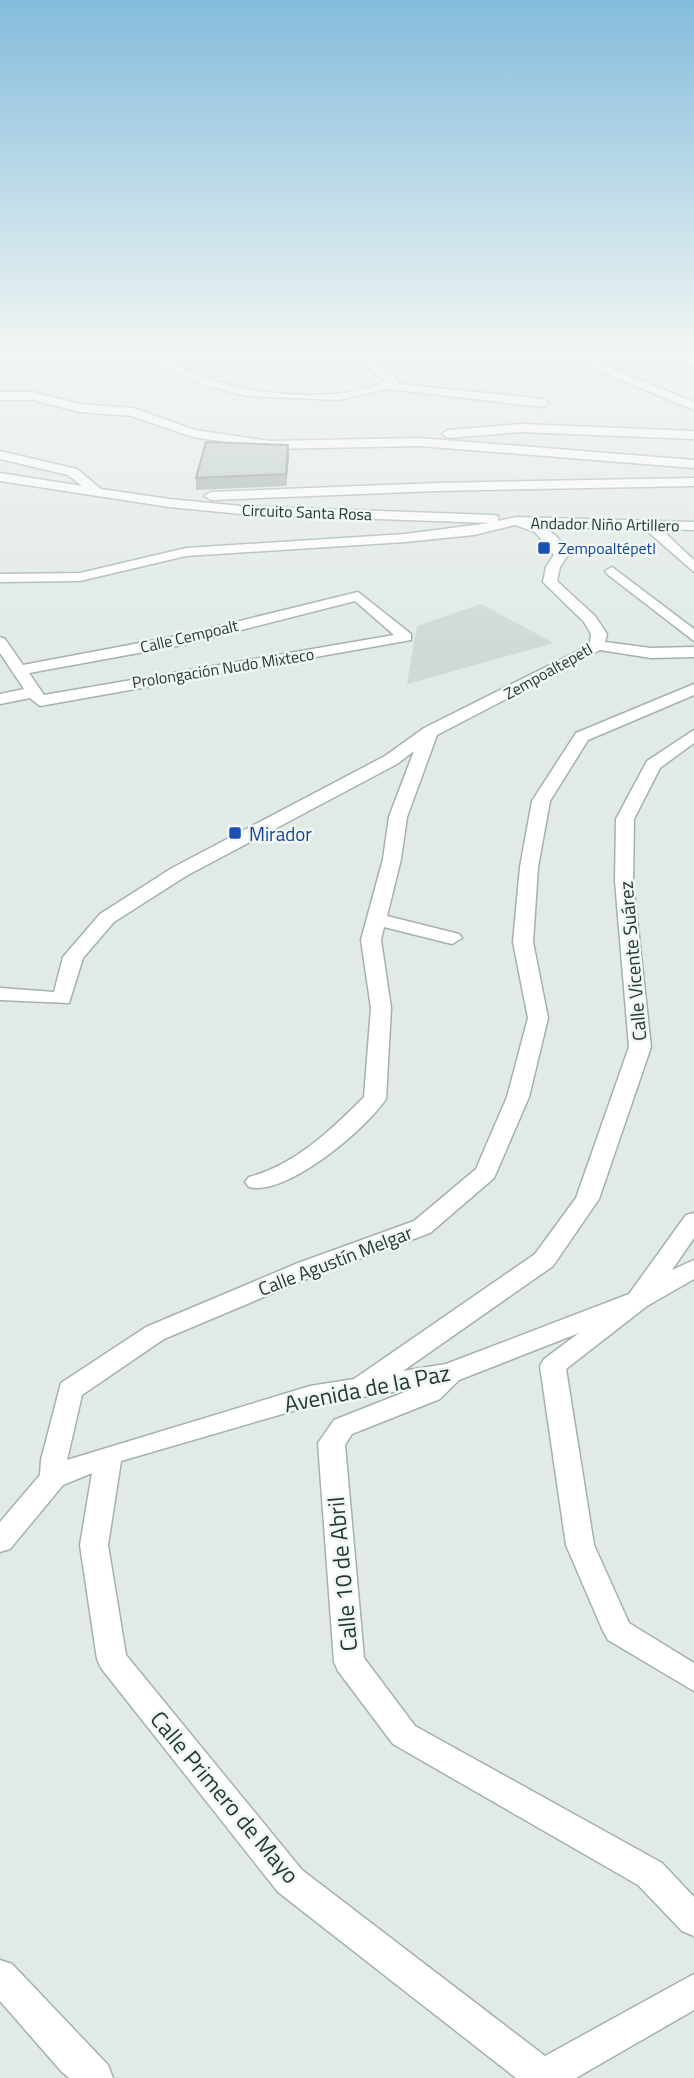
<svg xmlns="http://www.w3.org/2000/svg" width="694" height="2078" font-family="'Titillium Web',sans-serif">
  <rect width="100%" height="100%" fill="#e1eae5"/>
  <path fill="#d0dad4" d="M481,604L554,643L407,684L417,626Z"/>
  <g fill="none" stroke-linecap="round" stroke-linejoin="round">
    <g stroke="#a4b2ab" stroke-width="3">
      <path id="minor" d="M129,351H144C171,363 197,376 225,384C267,396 347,402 386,381L364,365L362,351H374L375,364L398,379V384L543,399L549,403L543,407L388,389L339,400L246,396L201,384Z
        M569,351H582L605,366L694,402V410L597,370Z
        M662,351H676L694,360V367Z
        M0,392H33L80,404L133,408L195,430L270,441L419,438L694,460V468L419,446L270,449L193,437L131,416L80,412L33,400H0Z
        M521,424L694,431V439L521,432L448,438L442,434L448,430Z
        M0,451L77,469L101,489L169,499L241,506L493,515L498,516V521L516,517L694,522V530L661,529L694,560V572L645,529L545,527L558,538L568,555L560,567L557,581L595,616L607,634L605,642L651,648L694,647V657L651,658L600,650L437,735L407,817L401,859L387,916L459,934L462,938L452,944L384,927L381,940L391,1008L386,1099C366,1129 286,1197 249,1187L245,1182L249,1177C295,1165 331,1130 364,1097L371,1008L361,940L383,859L389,817L414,751L397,764L186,876L114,922L83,958L69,1003L0,1000V988L54,992L63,957L100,914L172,868L385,756L424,728L574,653L590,643L591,634L584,622L543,582L546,567L554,555L535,532L515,525L474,535L405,542L186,556L80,581L0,582V574L80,573L186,548L405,534L490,523L241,514L169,507L0,481V473L82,486L68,475L0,459Z
        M694,478V486L436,491L211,500L204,496L211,492L436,483Z
        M612,567L694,629V641L607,574L605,571Z
        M358,592L411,634V640L40,706L30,698L0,704V694L24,689L0,653V637L5,639L23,665L182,635ZM355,601L394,635L44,695L29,673L182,645Z
        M694,684V695L588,740L550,801L538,867L533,942L548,1018L529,1097L494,1178L430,1233L316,1275L164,1339L82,1395L67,1460L310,1386L354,1379L535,1254L576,1198L629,1047L615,881L616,819L647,761L694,730V743L660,768L634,819L633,881L651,1047L599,1199L553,1266L403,1371L446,1364L629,1294L686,1215L694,1213V1238L672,1270L694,1260V1279L647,1306L566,1369L594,1545L629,1623L694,1663V1691L608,1640L603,1631L566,1545L540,1366L544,1359L579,1333L459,1380L440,1399L352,1434L345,1445L364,1658L415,1726L662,1863L694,1897V1936L682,1931L638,1885L393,1744L338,1671L334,1662L318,1443L334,1420L415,1388L310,1406L121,1461L108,1545L126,1655L302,1870L545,2056L694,1974V2010L576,2078H516L278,1892L101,1668L97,1659L80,1545L92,1473L63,1485L10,1549L0,1552V1522L40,1475L41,1460L61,1383L146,1327L298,1263L414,1221L476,1169L507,1097L528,1018L513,942L520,867L532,801L576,733Z
        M0,1960L12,1964L108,2065L113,2078H69L61,2071L0,2001Z"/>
    </g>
    <use href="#minor" fill="#fff" fill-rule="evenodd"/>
  </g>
  <path fill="#9da9a3" d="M289,457L286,486L196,490V478Z"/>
  <path fill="#808a85" d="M288,445L289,457L286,486V474Z"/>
  <path fill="#b7c5be" stroke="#808a85" stroke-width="2" d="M206,442L288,445L286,474L196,478Z"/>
  <linearGradient id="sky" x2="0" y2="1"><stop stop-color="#84bcdc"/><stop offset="0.55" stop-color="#f2f6f3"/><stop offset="1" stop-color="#f2f6f3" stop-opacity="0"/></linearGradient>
  <rect width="694" height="642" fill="url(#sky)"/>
  <g fill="#1a4fb4" stroke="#f1f7f4" stroke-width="2.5">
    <rect x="537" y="541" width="14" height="14" rx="3.5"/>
    <rect x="228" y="826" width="14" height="14" rx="3.5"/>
  </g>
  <g text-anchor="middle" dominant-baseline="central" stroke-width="5" stroke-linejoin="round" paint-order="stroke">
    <g font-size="16" fill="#233a31" stroke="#f1f7f4">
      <text transform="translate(307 512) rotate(2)">Circuito Santa Rosa</text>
      <text transform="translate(605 524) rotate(1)">Andador Niño Artillero</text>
      <text transform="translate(189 636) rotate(-13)">Calle Cempoalt</text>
      <text transform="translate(223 668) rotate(-9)">Prolongación Nudo Mixteco</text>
      <text transform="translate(548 671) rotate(-29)">Zempoaltepetl</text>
    </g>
    <g font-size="16" fill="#164399" stroke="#f1f7f4" text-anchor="start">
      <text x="558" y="548">Zempoaltépetl</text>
    </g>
    <g font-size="19" fill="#164399" stroke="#f1f7f4" text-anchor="start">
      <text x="249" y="833">Mirador</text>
    </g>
    <g font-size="19" fill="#233a31" stroke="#f1f7f4">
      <text transform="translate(632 961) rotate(-95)">Calle Vicente Suárez</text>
      <text transform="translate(335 1260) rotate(-21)">Calle Agustín Melgar</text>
    </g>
    <g font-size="23" fill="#233a31" stroke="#f1f7f4">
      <text transform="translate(367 1388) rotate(-11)">Avenida de la Paz</text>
      <text transform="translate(342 1574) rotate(-95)">Calle 10 de Abril</text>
      <text transform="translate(225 1797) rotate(50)">Calle Primero de Mayo</text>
    </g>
  </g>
</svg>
